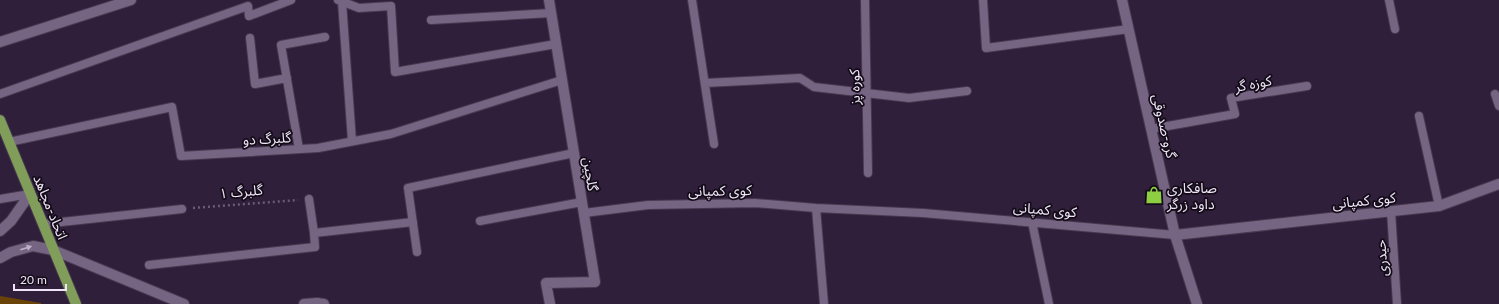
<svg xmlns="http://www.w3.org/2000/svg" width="1499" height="304" font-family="Lato,'Noto Sans Arabic',sans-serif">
  <rect width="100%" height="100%" fill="#2f1f3a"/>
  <path fill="#6a4306" d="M0,296L41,303V304H0Z"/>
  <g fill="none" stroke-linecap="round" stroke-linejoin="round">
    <g stroke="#47394f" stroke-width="10">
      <path id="lane" d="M338,0L359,8L391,6L395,72L556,44
        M692,0L714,144
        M865,0L868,173
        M983,0L986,48L1129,29
        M1389,0L1395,29
        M342,2L352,141
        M431,20L551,13
        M250,38L255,84L287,78
        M705,83L800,78L814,87L909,98L967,91
        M0,94L248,6L249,16L291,0
        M1495,94L1499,106
        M1419,116L1439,206
        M1151,129L1235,114L1231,98L1307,86
        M9,142L172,107L181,156L318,148L391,134L562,80
        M299,149L281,45L325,37
        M0,199L30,194
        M309,199L314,233L413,222
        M816,208L824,304
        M1391,211L1397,304
        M584,213L648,205L755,203L816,208L923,213L1175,235
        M480,221L582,202
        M1032,222L1049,304
        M43,224L182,209
        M417,252L408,188L574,153
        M149,265L315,247L314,233"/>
    </g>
    <g stroke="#47394f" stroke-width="12">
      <path id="street" d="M549,0L595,282L546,283L550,304
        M0,42L131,0
        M0,231L11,221L30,194
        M1175,235L1439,206L1499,184
        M0,258L11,252L33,246L53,250L184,304
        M304,304L317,303L324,304"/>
    </g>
    <g stroke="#47394f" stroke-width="12">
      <path id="secondary" d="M1122,0L1175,235L1197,304"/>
    </g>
    <g stroke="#47394f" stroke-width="12">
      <path id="primary" d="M0,120L76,304"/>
    </g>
    <path stroke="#6a5c74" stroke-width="2.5" stroke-dasharray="2 3" stroke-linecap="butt" d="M193,208L298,200"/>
    <use href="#lane" stroke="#766483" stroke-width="8"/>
    <use href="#street" stroke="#766483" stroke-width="10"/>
    <use href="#secondary" stroke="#766483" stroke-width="10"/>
    <use href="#primary" stroke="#809e5a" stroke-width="10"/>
  </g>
  <defs><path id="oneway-solid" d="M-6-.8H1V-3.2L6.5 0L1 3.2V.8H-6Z"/></defs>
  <use fill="#bfb1c9" href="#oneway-solid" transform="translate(26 248) rotate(-17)"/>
  <defs>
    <g id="shop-bare" transform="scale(1.38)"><path d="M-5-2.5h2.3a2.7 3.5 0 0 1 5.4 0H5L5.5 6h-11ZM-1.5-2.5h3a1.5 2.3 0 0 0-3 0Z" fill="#8ece43" stroke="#130c18" stroke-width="2.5" paint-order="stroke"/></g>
  </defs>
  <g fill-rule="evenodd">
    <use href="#shop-bare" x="1154" y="195"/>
  </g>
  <g text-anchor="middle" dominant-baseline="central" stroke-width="3.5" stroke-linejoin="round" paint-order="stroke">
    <g font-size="14" fill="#efe5f7" stroke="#130c18">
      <text transform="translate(1253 83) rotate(-11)">کوزه گر</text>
      <text transform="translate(854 87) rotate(-91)">کوره پز</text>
      <text transform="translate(1165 126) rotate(77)">گرو-صدوقی</text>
      <text transform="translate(267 138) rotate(-3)">گلبرگ دو</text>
      <text transform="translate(591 174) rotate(81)">گلچین</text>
      <text transform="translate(720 190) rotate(-1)">کوی کمپانی</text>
      <text transform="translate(241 191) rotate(-5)">گلبرگ ۱</text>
      <text transform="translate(1364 200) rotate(-6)">کوی کمپانی</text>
      <text transform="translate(51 207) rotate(68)">اتحاد-مجاهد</text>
      <text transform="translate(1045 209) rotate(5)">کوی کمپانی</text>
      <text transform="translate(1381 258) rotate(-94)">حیدری</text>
    </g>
    <g font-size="14" fill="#efe5f7" stroke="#130c18" text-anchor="start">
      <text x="1167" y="187">صافکاری<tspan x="1167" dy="16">داود زرگر</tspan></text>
    </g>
  </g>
  <path d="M14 284v6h52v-6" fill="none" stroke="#efe5f7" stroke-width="2"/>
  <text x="20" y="284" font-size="12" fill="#efe5f7" stroke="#130c18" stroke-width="3" paint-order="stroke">20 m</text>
</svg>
